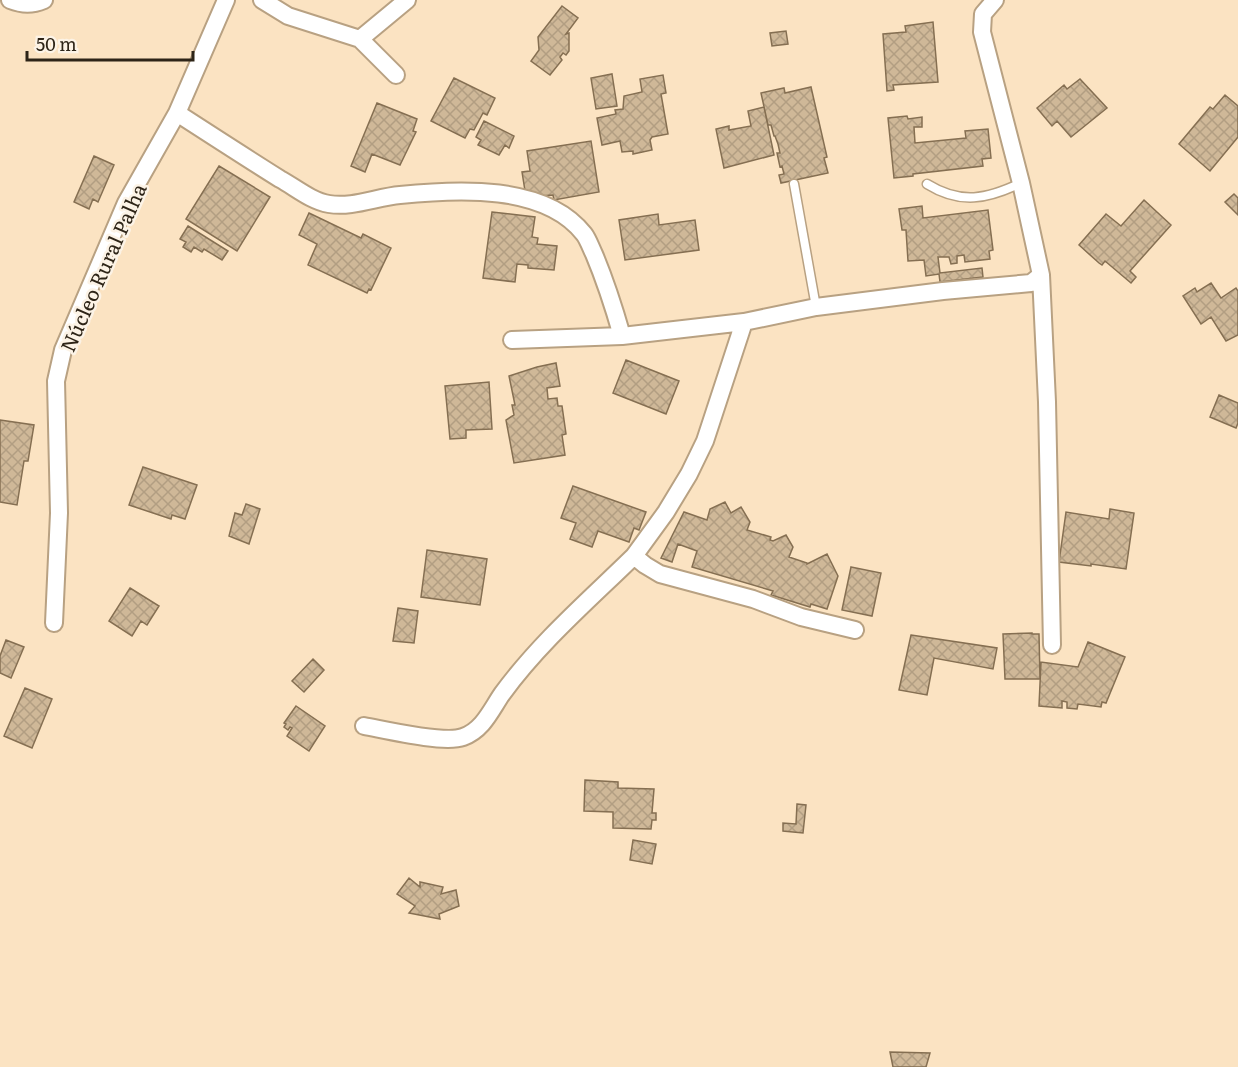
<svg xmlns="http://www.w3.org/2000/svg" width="1238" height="1067" font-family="Literata,serif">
  <defs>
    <pattern id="building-cross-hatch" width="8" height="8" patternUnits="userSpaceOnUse" patternTransform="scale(1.5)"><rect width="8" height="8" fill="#cfb898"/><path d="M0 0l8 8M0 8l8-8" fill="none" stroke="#b29e82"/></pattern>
  </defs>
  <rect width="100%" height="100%" fill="#fbe3c2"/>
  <path fill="url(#building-cross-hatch)" stroke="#856f52" stroke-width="1.5" d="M562,6L578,18L566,34L569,33V51L566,55L563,53L560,57L562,60L550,75L531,61L539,50L538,37Z
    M933,22L938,82L893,85L894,90L887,91L883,34L906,32L905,26Z
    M786,31L788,44L772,46L770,33Z
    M612,74L617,106L596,109L591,78Z
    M663,75L666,93L661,94L668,134L652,137L650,140L652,150L633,154V151L622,152L620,141L602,145L597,118L616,114L615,110L623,109L624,96L642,92L640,79Z
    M454,78L495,98L487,115L483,113L474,130L470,129L465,138L431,121Z
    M1080,79L1107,108L1071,137L1057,121L1052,126L1037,108L1064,85L1067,89Z
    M811,87L827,157L824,158L828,173L781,183L779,175L784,174L782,166L780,167L777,153H780L778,144L775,136H774L771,125H768L761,93L784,88L785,93Z
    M1225,95L1238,106V137L1210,171L1179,144L1210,107L1213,109Z
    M377,103L417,119L413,131L416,132L400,165L372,154L365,172L351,166Z
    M764,107L774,155L724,168L716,129L729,126V130L751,126L748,111Z
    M907,116L908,119L922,117V127H914L915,143L966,138L965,131L988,129L991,158L982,159L983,166L913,174V176L894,178L888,118Z
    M484,121L514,136L509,148L505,145L499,155L478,145L481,140L476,137Z
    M591,141L599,192L554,200L553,195L526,197L522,172L530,171L527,151Z
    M94,156L114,165L98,202L93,199L89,209L74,202Z
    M219,166L270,197L237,251L186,219Z
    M1234,194L1238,198V215L1225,202Z
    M1144,200L1171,225L1130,271L1136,277L1131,283L1105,261L1102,265L1099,263L1079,245L1106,214L1121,226Z
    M922,206L923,218L988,210L993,250L989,251L990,259L965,262L964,255L957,256V263L951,264L949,257H938L940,273L982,268L983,277L940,282L939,274L926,276L924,260L908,261L906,230H902L899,209Z
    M492,212L535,217L532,237L538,238L537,244L557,246L554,270L528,268V265L517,264L515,282L483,278Z
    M309,213L361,238L363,234L391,248L371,290L369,289L367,293L308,265L317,244L299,235Z
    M658,214L659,225L695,220L699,250L625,260L619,220Z
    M188,226L228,251L222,260L204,249L202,252L194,247L191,252L183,247L186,242L180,239Z
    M1211,283L1221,298L1236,288L1238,291V335L1226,341L1211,317L1201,324L1183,296L1195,288L1197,292Z
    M626,360L679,381L666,414L613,393Z
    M556,363L560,386L547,388L548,399L557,398L558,406H562L566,434L562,435L565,455L514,463L506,420L514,415L512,405H515L509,376L537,367Z
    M489,382L492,429L466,430V438L450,439L445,386Z
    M1219,395L1238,403V423L1236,428L1210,417Z
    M0,420L34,425L28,461H24L17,505L0,502Z
    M143,467L197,485L185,519L172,515L171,519L129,505Z
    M573,486L646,512L639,530L634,528L629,542L598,531L592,547L570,539L576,523L561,518Z
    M725,502L731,513L741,507L750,522L747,530L771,537L770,540L773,541L786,535L793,547L789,557L807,563V564L827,554L838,576L827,609L811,604L810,607L771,595L773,591L692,567L697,551L678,544L672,562L661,558L684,512L707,520L710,509Z
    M246,504L260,509L249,544L229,536L235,513L242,515Z
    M1110,509L1134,513L1126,569L1091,564V566L1059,562L1066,512L1109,519Z
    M427,550L487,559L480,605L421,597Z
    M851,567L881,573L872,616L842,610Z
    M130,588L159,606L147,625L141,621L132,636L109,621Z
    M398,608L418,611L414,643L393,641Z
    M1032,633V634H1039L1040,679H1005L1003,634Z
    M911,635L997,648L993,669L934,658L927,695L899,690Z
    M6,640L24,647L11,678L0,673V656Z
    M1088,642L1125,657L1106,703L1102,702L1101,707L1078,704L1077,709L1067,708V702L1062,701V708L1039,706L1041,662L1078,667Z
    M313,659L324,670L304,692L292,681Z
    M25,688L52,699L32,748L4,736Z
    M296,706L325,726L309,751L287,736L292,728L290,727L288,730L284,727L286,724L284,723Z
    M585,780L618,782V788L654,789L652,813H656V820H652L651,829L613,828V812L584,811Z
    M797,804L806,805L803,833L783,831V823L796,824Z
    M633,840L656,844L652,864L630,860Z
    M409,878L420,887V882L443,887L441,894L456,890L459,906L439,914L440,919L409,913L415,906L397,894Z
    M890,1052L930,1053L926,1067H893Z"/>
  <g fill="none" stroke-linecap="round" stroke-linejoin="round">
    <g stroke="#b8a182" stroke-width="11">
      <path id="lane" d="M794,184L816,307
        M927,184C961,205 987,199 1021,183"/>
    </g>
    <g stroke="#b8a182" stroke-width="20">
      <path id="street" d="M10,0C23,5 32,5 44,0
        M262,0L288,16L360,39L407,0
        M360,39L396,75
        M177,113C211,135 245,157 280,179C295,187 311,201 329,204C352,208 377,197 400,195C457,189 545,184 584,234C588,239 591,248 594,254C605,280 614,308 622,336
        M1041,275L1047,402L1052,645
        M512,340L622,336L744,322
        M54,623L59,513L56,381L63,350L126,203L177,113L226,0
        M855,630L801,617L753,599L660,574L645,565L634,556L666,512L689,474L705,441L744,322L816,307L943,291L1031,283L1041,275L1021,183L982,32L983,14L995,0
        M364,726C386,730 444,744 463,737C483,730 491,710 502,694C540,642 589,600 634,556"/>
    </g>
    <use href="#lane" stroke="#fff" stroke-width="8"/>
    <use href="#street" stroke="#fff" stroke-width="16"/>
  </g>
  <g text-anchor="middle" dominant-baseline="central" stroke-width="5" stroke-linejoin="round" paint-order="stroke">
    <g font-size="20" fill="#2d2417" stroke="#fcf3e6">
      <text transform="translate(102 267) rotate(-66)">Núcleo Rural Palha</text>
    </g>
  </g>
  <path d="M27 51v9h166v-9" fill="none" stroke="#2d2417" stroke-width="3"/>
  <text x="36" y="51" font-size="18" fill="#2d2417" stroke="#fcf3e6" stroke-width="4.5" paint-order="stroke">50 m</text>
</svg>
